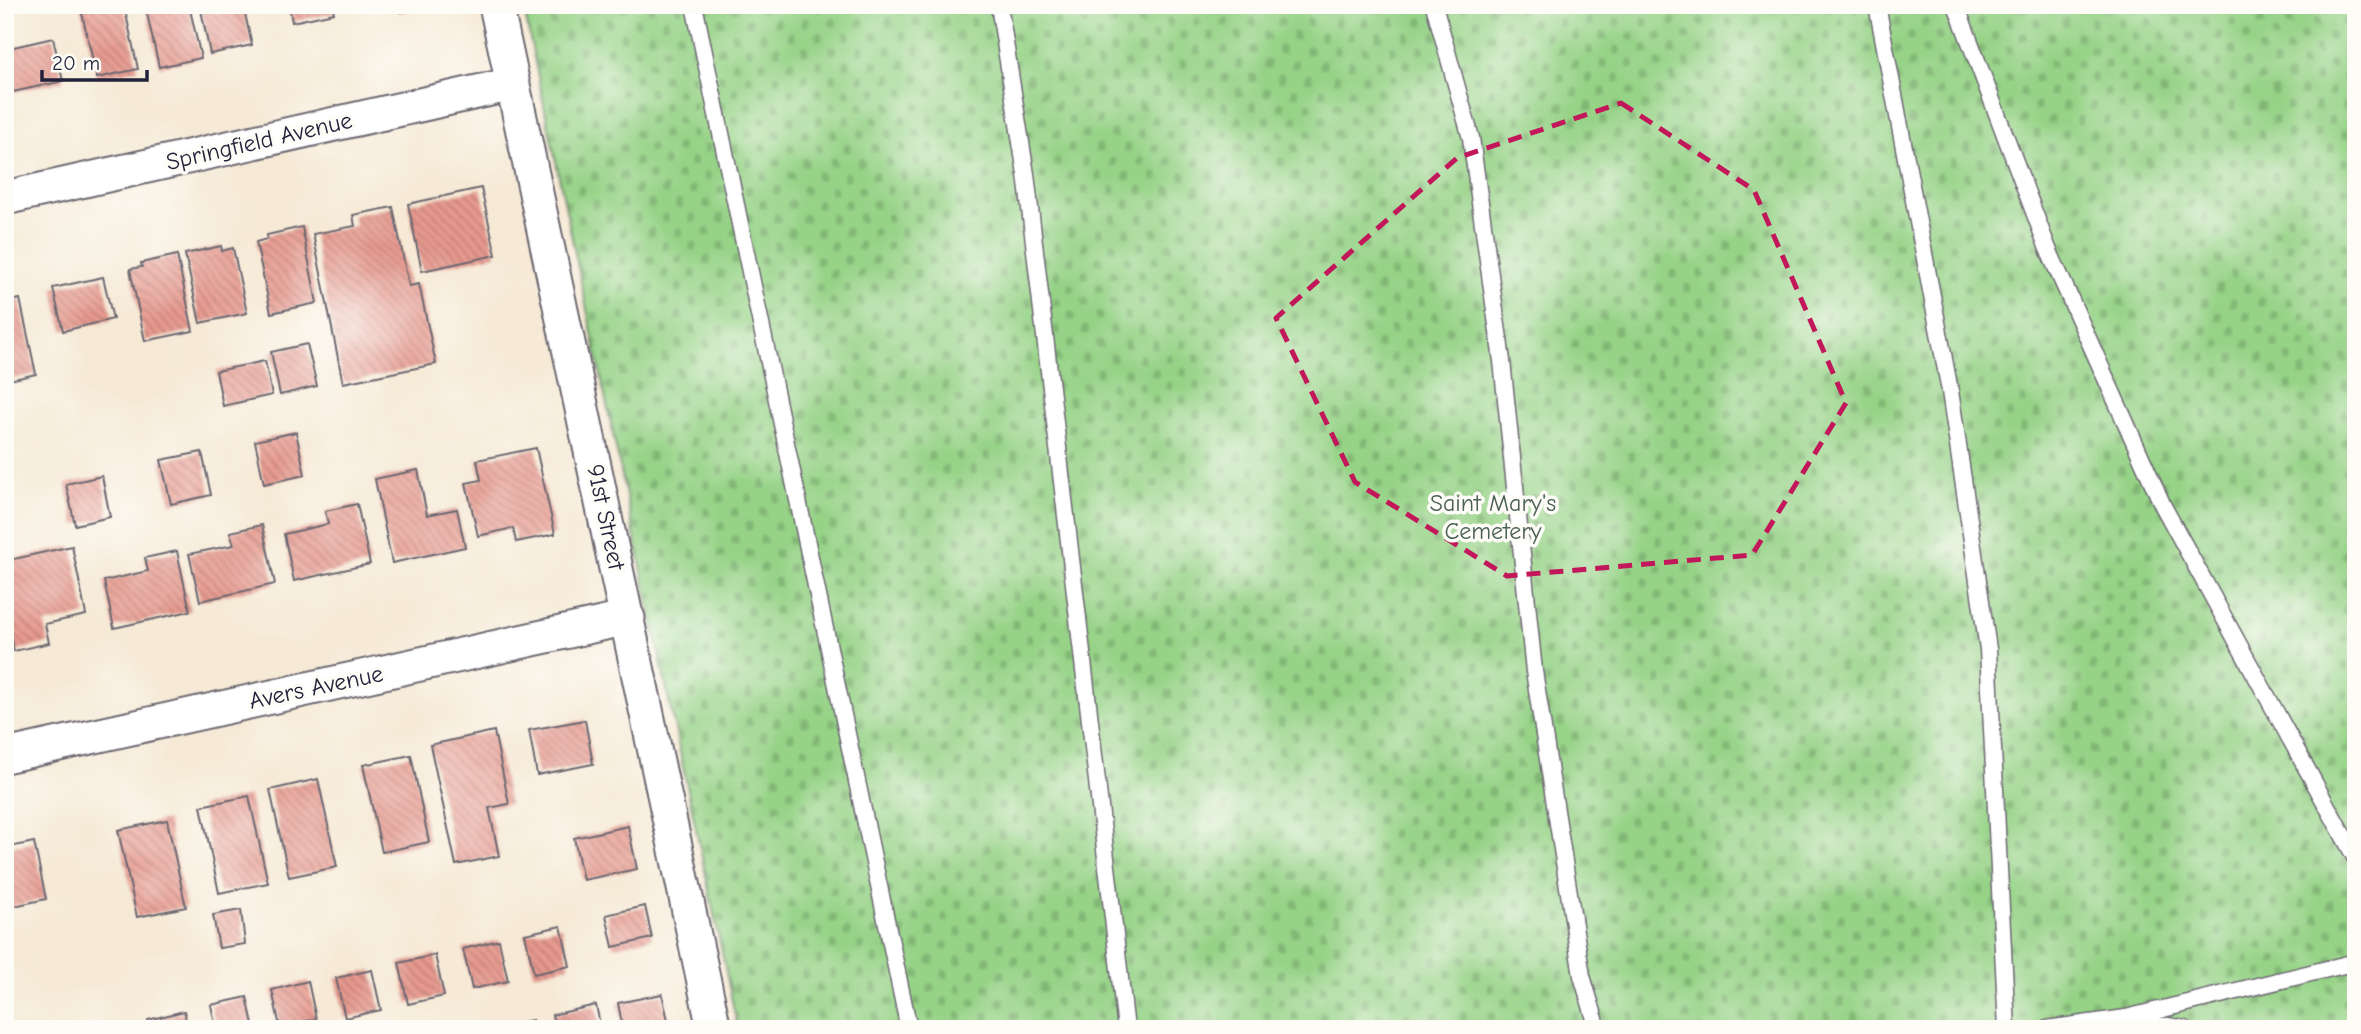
<svg xmlns="http://www.w3.org/2000/svg" width="2361" height="1034" font-family="'Comic Neue',sans-serif">
  <defs>
    <pattern id="cemetery-stones" width="16" height="16" patternUnits="userSpaceOnUse" patternTransform="scale(1.75)"><rect width="16" height="16" fill="#96d387"/><path d="M2 7V4a2 2 0 0 1 4 0v3zM10 15v-3a2 2 0 0 1 4 0v3z" fill="#81b575"/></pattern>
    <pattern id="building-back-hatch" width="6" height="6" patternUnits="userSpaceOnUse" patternTransform="scale(1.75)"><rect width="6" height="6" fill="#e7998e"/><path d="M-1 5l2 2M0 0l6 6M5-1l2 2" fill="none" stroke="#bb7c75"/></pattern>
  </defs>
  <rect width="100%" height="100%" fill="#fdfcf7"/>
  <filter id="ink" filterUnits="userSpaceOnUse"><feTurbulence type="fractalNoise" baseFrequency=".0143" numOctaves="2"/><feDisplacementMap in="SourceGraphic" scale="14" xChannelSelector="R" yChannelSelector="G"/><feConvolveMatrix kernelMatrix="1 2 1 2 8 2 1 2 1" color-interpolation-filters="sRGB"/></filter>
  <filter id="wash" filterUnits="userSpaceOnUse"><feTurbulence type="fractalNoise" baseFrequency=".00686" numOctaves="4" result="noise"/><feDisplacementMap in="SourceGraphic" scale="28" xChannelSelector="R" yChannelSelector="G"/><feGaussianBlur stdDeviation="1.57" result="paint"/><feColorMatrix in="noise" values="0 0 0 0 0 0 0 0 0 0 0 0 0 0 0 0 0 1.4 0 .05"/><feComposite in="paint" operator="in"/></filter>
  <g filter="url(#wash)">
    <rect width="100%" height="100%" fill="#f6e9d5"/>
    <path fill="url(#cemetery-stones)" stroke="#5c7a61" stroke-width="2" d="M523,5H2356V1029H738Z"/>
    <g id="blocks">
      <path fill="url(#building-back-hatch)" d="M80,5H124L138,69L97,78Z
        M145,5H189L201,58L159,67Z
        M200,5H243L252,45L210,54Z
        M289,5H332L334,13L292,22Z
        M398,5H429V7L400,12Z
        M53,38L63,81L13,92L5,60V49Z
        M481,188L496,255L422,271L408,204Z
        M393,207L409,286L419,284L436,364L343,383L313,234L355,226L353,215Z
        M302,227L317,303L271,313L256,242L267,239V235Z
        M221,246L222,251L233,248L247,313L200,323L185,254Z
        M177,255L193,331L145,341L130,269L142,267L141,263Z
        M103,277L113,319L63,331L53,288Z
        M20,299L36,374L5,381V302Z
        M307,344L317,386L280,395L271,352Z
        M265,361L272,395L223,406L216,371Z
        M296,432L305,475L264,484L255,441Z
        M536,448L555,534L516,542L513,528L478,536L466,483L481,480L477,460Z
        M202,452L211,495L171,504L161,460Z
        M418,470L427,515L457,509L465,547L392,563L375,479Z
        M102,476L110,517L75,525L66,484Z
        M357,504L370,564L294,581L284,534L328,524L325,511Z
        M262,525L275,584L200,601L189,554L234,545L230,532Z
        M72,546L86,615L45,624L49,643L14,651L5,609V561Z
        M177,551L190,611L114,628L104,581L148,571L145,558Z
        M585,720L593,764L537,775L529,730Z
        M494,731L509,804L489,808L499,856L456,865L430,745Z
        M411,755L429,842L382,852L363,765Z
        M318,779L337,867L289,877L270,790Z
        M249,796L268,883L219,893L201,806Z
        M167,820L186,907L137,917L118,830Z
        M628,826L637,869L583,880L574,838Z
        M34,842L46,899L5,908V848Z
        M645,906L652,938L613,947L606,915Z
        M241,910L245,944L219,948L213,915Z
        M561,926L570,966L534,974L525,934Z
        M499,940L508,981L472,989L463,949Z
        M435,955L444,996L408,1004L399,963Z
        M372,970L381,1010L345,1018L336,978Z
        M308,981L316,1019L280,1027L272,990Z
        M662,994L670,1029H623L618,1003Z
        M247,997L254,1029H216L211,1005Z
        M596,1005L601,1029H555L552,1015Z
        M184,1011L188,1029H150L148,1020Z
        M532,1020L534,1029H497V1028Z"/>
    </g>
  </g>
  <g filter="url(#ink)">
    <use href="#blocks" fill-opacity="0" stroke="#6c6871" stroke-width="2"/>
    <g fill="none" stroke-linecap="round" stroke-linejoin="round">
      <g stroke="#6c6871" stroke-width="19">
        <path id="lane" d="M694,5L909,1029
          M999,5L1026,174L1126,1029
          M1434,5L1471,138L1502,361L1534,671L1582,976L1598,1029
          M1877,5L1950,391L1988,649L2007,1029
          M1956,5L2048,249L2163,506L2356,859
          M2132,1020L2185,1029
          M2047,1029L2126,1018L2356,962"/>
      </g>
      <g stroke="#6c6871" stroke-width="37">
        <path id="street" d="M496,5L714,1029
          M5,198L513,84
          M5,756L628,618"/>
      </g>
      <use href="#lane" stroke="#fff" stroke-width="16"/>
      <use href="#street" stroke="#fff" stroke-width="33"/>
    </g>
  </g>
  <path fill="none" stroke="#c2185b" stroke-width="5" stroke-dasharray="14 9" stroke-linejoin="round" d="M1621,103L1754,190L1846,403L1752,555L1507,576L1355,482L1276,318L1457,158Z"/>
  <g text-anchor="middle" dominant-baseline="central" stroke-width="7" stroke-linejoin="round" paint-order="stroke">
    <g font-size="24" fill="#22223b" stroke="#fdfcf7">
      <text transform="translate(259 141) rotate(-13)">Springfield Avenue</text>
      <text transform="translate(606 517) rotate(78)">91st Street</text>
      <text transform="translate(316 687) rotate(-12)">Avers Avenue</text>
    </g>
    <g font-size="24" fill="#4b6056" stroke="#fdfcf7">
      <text x="1493" y="503">Saint Mary's<tspan x="1493" dy="28">Cemetery</tspan></text>
    </g>
  </g>
  <rect width="2361" height="1034" fill="none" stroke="#fdfcf7" stroke-width="28"/>
  <path d="M42 70v10h105v-10" fill="none" stroke="#22223b" stroke-width="3.5"/>
  <text x="52" y="70" font-size="21" fill="#22223b" stroke="#fdfcf7" stroke-width="5" paint-order="stroke">20 m</text>
</svg>
